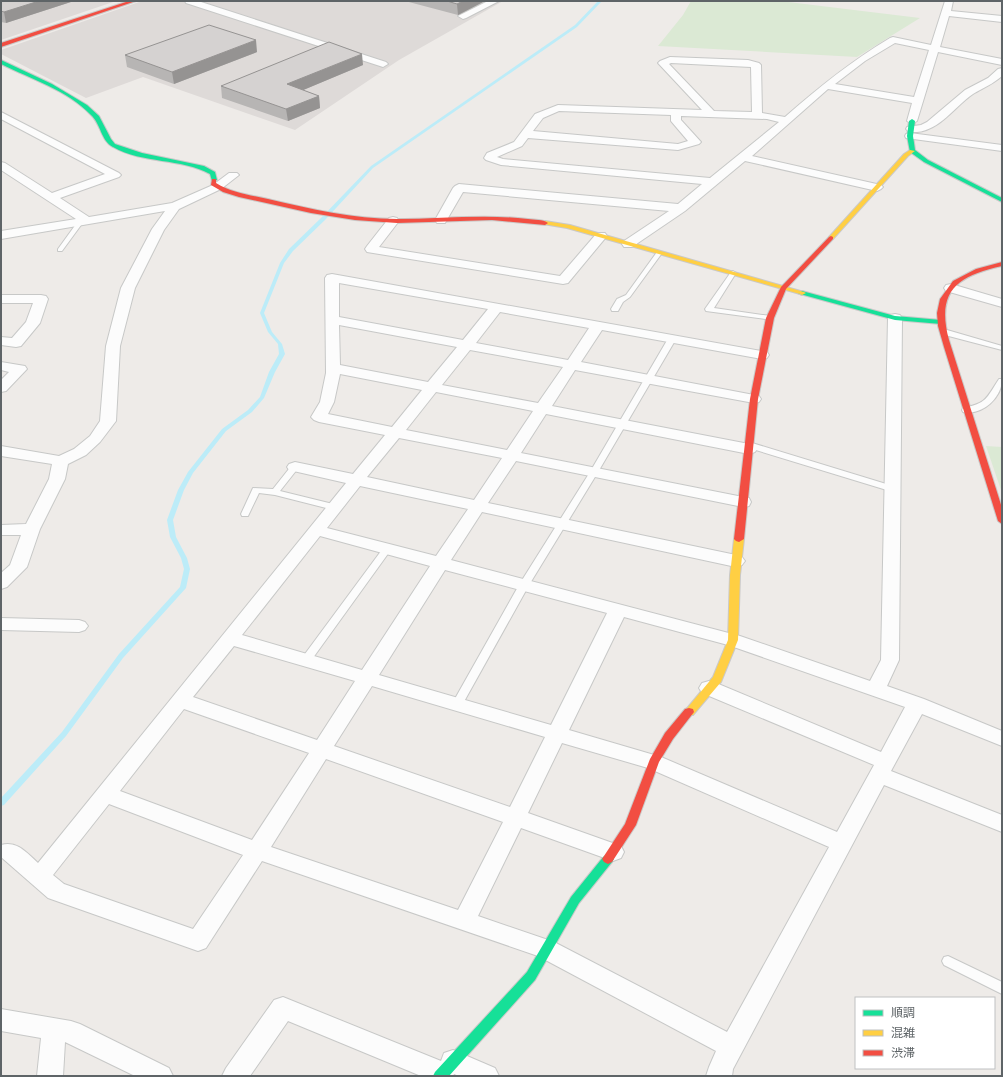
<svg xmlns="http://www.w3.org/2000/svg" width="1003" height="1077" font-family="'PT Sans','Noto Sans JP',sans-serif">
  <rect width="100%" height="100%" fill="#eeebe8"/>
  <path fill="#dedad8" d="M1,1H116L1,40Z
    M142,1H503L399,60L295,130L143,77L86,98L1,54V50Z"/>
  <path fill="#dbe9d4" d="M691,1H780L920,18L857,57L658,46L683,15Z
    M986,446L1002,447V493Z"/>
  <g fill="none" stroke-linecap="round" stroke-linejoin="round">
    <path fill="#bcecf8" fill-rule="evenodd" d="M598,1H602L577,27L373,168L325,220L293,251L284,263L264,313L272,332L282,344L285,354L275,372L264,398L252,412L226,431L193,473L184,490L173,520L176,537L187,558L190,569L186,588L123,658L66,736L4,805L1,806V798L62,732L119,654L180,587L184,569L181,558L170,537L167,520L178,490L188,472L222,429L248,410L260,397L269,372L279,354L278,344L268,332L260,313L280,263L289,249L321,218L371,166L575,25Z"/>
    <g stroke="#c7c8c7" stroke-width="2">
      <path id="lane" d="M81,219L84,221L62,251H58V249L79,220Z
        M659,251L662,253L630,297L623,302L618,311H612L611,309L617,299L626,295L657,252Z
        M733,271L736,273L714,308L770,316H773V320L706,311L705,309L731,272Z
        M941,330H947L1002,346V350L941,334Z
        M669,337H672L676,339L598,472L529,585L461,707H453L452,704L519,585L590,472Z
        M999,379H1002C1002,397 983,416 963,412L962,410L963,408C987,403 986,399 999,379Z
        M746,443H752L896,487L897,489L893,492L890,491L746,447L745,445Z
        M295,464L299,467L280,491L337,505L338,507L337,509L334,510L275,495L259,493L248,516H242L241,514L253,488L273,489L292,465Z
        M387,546L390,547L392,549L390,551L310,662H302L301,660L302,658L384,547Z
        M948,956L1002,982V994L944,965L942,961L944,957Z"/>
    </g>
    <g stroke="#c7c8c7" stroke-width="2">
      <path id="street" d="M185,1H198L386,62L388,64L383,67L380,66L186,3Z
        M488,1H499L466,18L463,19L458,16Z
        M945,1H953L951,11L1002,16V22L949,16L940,47L1002,59V65L938,52L917,121L912,124L907,121L912,103L828,89L752,156L881,185L883,187L881,189L877,191L745,161L685,211L632,247H624L622,244L624,241L669,211L463,192L445,223H437L435,220L453,188L455,186L459,184L678,204L702,184L501,165L486,160L484,158L487,153L514,142L535,114L558,105L702,110L658,63L660,61L670,57L748,60L759,63L761,65L762,113L785,117C819,87 850,62 890,38L893,37L931,45ZM895,43L929,50L914,97L835,84L865,61ZM671,63L751,67L752,112L714,111L669,64ZM559,111L671,115V121L688,141L678,144L533,131L543,118ZM681,116L767,119L779,122L710,178L503,159L497,157L522,146L528,138L678,150L699,144L701,142L681,120Z
        M1002,68V76C993,84 983,88 973,94C954,107 940,130 917,132C912,132 909,133 906,129L907,127L921,125L927,122L965,90L988,78L998,69Z
        M1,112L119,173L121,175L119,177L60,198L89,217L172,203L213,185L229,173H237L239,175L221,189L179,209L164,230L135,288L120,346L116,421L100,442L86,455L68,464L65,479L40,529L27,567L7,587L1,589V573L10,565L21,535H1V525L26,524L49,479L52,464L1,456V446L59,456L74,449L90,436L100,421L106,346L121,288L152,229L165,211L1,239V231L76,219L1,170V162L5,163L52,193L105,174L1,119Z
        M910,133L1002,145V151L906,138L905,136L906,134Z
        M393,217L397,218L399,221L379,247L560,276L597,233H605L607,236L568,283L563,284L367,252L365,249L367,246L389,218Z
        M332,274L767,352L769,355L767,358L762,359L602,330L581,362L754,395L759,396L761,399L759,402L754,403L575,370L552,406L749,444L755,446L757,449L755,452L749,454L546,414L521,453L743,497L749,498L751,502L749,506L743,507L516,461L488,503L736,555L742,557L745,561L742,565L736,567L482,512L451,560L740,636L870,681L881,660L888,318L890,315L895,314L900,315L902,318L899,660L887,686L924,699L1002,731V746L922,714L891,771L1002,815V832L884,785L733,1069L732,1076H706L709,1067L716,1051L538,956L262,861L206,948L198,951L48,898L1,857V845C17,840 27,853 38,863L346,483L289,470L287,467L289,464L295,462L353,474L385,435L319,422L314,420L311,417L320,402L326,373L325,278L327,275ZM339,283L488,309L463,340L339,317ZM500,312L589,328L568,360L476,343ZM339,325L457,347L428,382L340,365ZM470,350L563,367L538,403L442,385ZM340,374L422,390L392,427L328,414L334,402ZM436,392L533,411L507,450L406,430ZM399,438L502,458L474,500L367,477ZM360,486L468,509L436,556L327,528ZM320,536L430,566L362,670L242,635ZM445,570L607,613L551,725L379,675ZM624,617L728,645L905,707L881,752L716,683L709,681L702,683L699,688L702,693L874,765L837,832L661,757L569,730ZM234,646L355,681L317,740L193,697ZM372,686L545,737L510,807L334,746ZM184,709L309,753L252,840L120,791ZM562,743L648,768L829,847L727,1032L554,942L478,916L521,828L613,861L621,858L624,852L621,846L528,813ZM326,759L503,822L458,910L271,847ZM109,804L243,855L193,929L64,884L53,875Z
        M951,284L1002,299V307L946,291L944,288L946,285Z
        M1,295H41L46,296L48,299L40,323L21,346L16,347L1,345V337L12,338L26,322L33,303H1Z
        M1,362L25,366L27,369L6,391L1,392V380L9,372L1,370Z
        M1,618L79,620L85,622L88,626L85,630L79,632L1,630Z
        M283,997L441,1061L444,1053L453,1050L495,1068L499,1076H459L454,1074L453,1076H421L288,1021L250,1076H222L226,1068L274,1000Z
        M1,1009L71,1021L80,1024L169,1068L173,1076H135L65,1042L63,1076H37L41,1038L1,1031Z"/>
    </g>
    <g stroke="#cac9c8" stroke-width="2">
      <path id="fast" d="M1,60L52,84L87,105L99,116L111,139L115,144L142,153L204,166L215,172L217,180L212,181L210,174C181,158 143,164 113,147C101,141 101,124 91,115C67,90 31,79 1,64Z
        M912,119L915,121L913,136L915,150L928,160L1002,198V202L924,162L910,152L907,136L909,121Z
        M802,291L895,316L941,320L945,322L941,324L895,320L800,294L798,293Z
        M608,854L612,856L614,859L612,862L579,903L535,980L449,1076H433L435,1072L527,972L571,897L604,856Z"/>
    </g>
    <g stroke="#cac9c8" stroke-width="2">
      <path id="slow" d="M910,150L915,151L908,156L833,239H829V237L904,154Z
        M545,221L570,225L804,292L806,293L802,295L800,294L567,228L543,224V222Z
        M739,536L744,539L740,575L738,640L721,682L693,715H685L684,712L713,677L728,640L730,575L734,539Z"/>
    </g>
    <g stroke="#cac9c8" stroke-width="2">
      <path id="jam" d="M129,1H136L1,47V43Z
        M212,179H216V183C232,193 250,195 268,199C311,209 353,219 397,219C441,219 484,214 528,219C534,220 543,219 548,223L545,225L492,220L397,223L355,220L311,213L239,197L223,192L211,185Z
        M831,236L833,237V239L786,289L774,318L758,399L744,539L739,542L736,541L734,539L750,399L766,318L781,287L829,237Z
        M1002,262V266C956,276 936,292 949,340L1002,508V524L998,521L944,347L938,326L937,313L940,299L953,281L976,269Z
        M689,708L693,709L694,712L673,739L659,762L636,825L612,862L608,864L604,862L602,859L604,856L625,824L650,759L665,733L685,709Z"/>
    </g>
    <use href="#lane" fill="#fcfcfc" fill-rule="evenodd"/>
    <use href="#street" fill="#fcfcfc" fill-rule="evenodd"/>
    <use href="#fast" fill="#16e098" fill-rule="evenodd"/>
    <use href="#slow" fill="#ffcf43" fill-rule="evenodd"/>
    <use href="#jam" fill="#f24e42" fill-rule="evenodd"/>
  </g>
  <path fill="#b7b5b4" d="M1,1H74L6,23L1,22Z
    M405,1H485L458,15Z
    M257,52L174,84L127,67L125,55Z
    M363,65L303,90L319,96L320,108L288,121L222,98L221,86Z"/>
  <path fill="#959392" d="M39,1H74L6,23L4,12Z
    M463,1H485L458,15L457,4Z
    M256,40L257,52L174,84L172,72Z
    M362,54L363,65L289,96L287,84Z
    M319,96L320,108L288,121L286,109Z"/>
  <path fill="#d5d2d1" stroke="#959392" d="M1,1H39L4,12L1,11Z
    M447,1H463L457,4Z
    M209,25L256,40L172,72L125,55Z
    M329,42L362,54L287,84L319,96L286,109L221,86Z"/>
  <rect width="1003" height="1077" fill="none" stroke="#5e6467" stroke-width="4"/>
  <rect x="855" y="997" width="140" height="72" fill="#ffffff" stroke="#bfc1c2"/>
  <rect x="863" y="1010" width="20" height="6" fill="#16e098" stroke="#bfc1c2"/>
  <text x="891" y="1017" font-size="12" fill="#5e6467">順調</text>
  <rect x="863" y="1030" width="20" height="6" fill="#ffcf43" stroke="#bfc1c2"/>
  <text x="891" y="1037" font-size="12" fill="#5e6467">混雑</text>
  <rect x="863" y="1050" width="20" height="6" fill="#f24e42" stroke="#bfc1c2"/>
  <text x="891" y="1057" font-size="12" fill="#5e6467">渋滞</text>
</svg>
